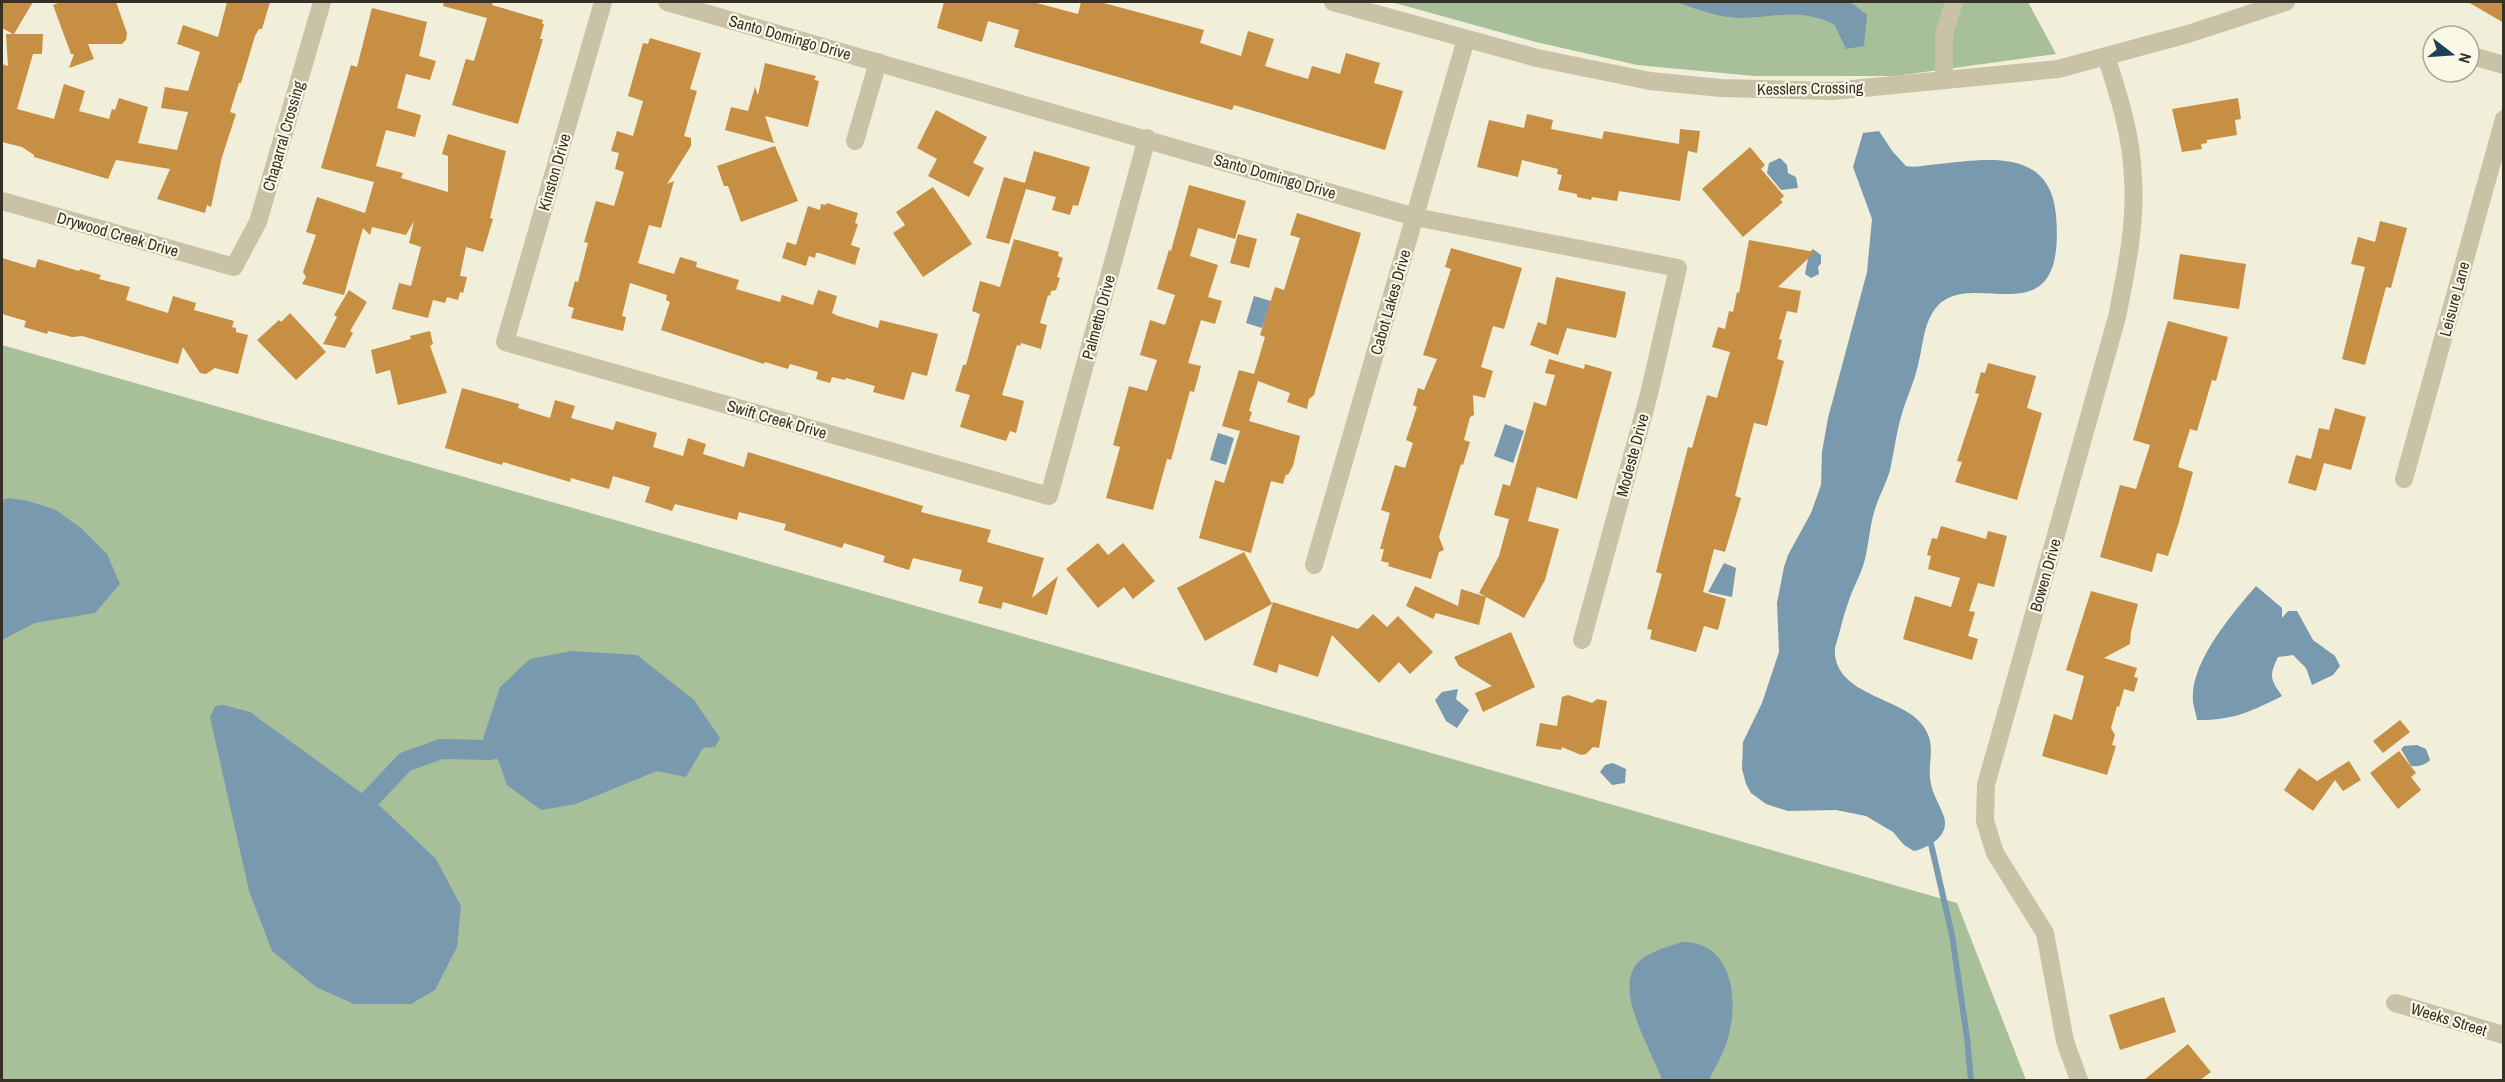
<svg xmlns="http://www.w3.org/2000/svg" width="2505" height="1082" font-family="'Archivo Narrow',sans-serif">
  <rect width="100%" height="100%" fill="#f1eeda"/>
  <path fill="#a7c09a" d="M1391,2H2028L2056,54L1895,76H1754L1637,65L1536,42Z
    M2,345L1957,903L2026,1080H2Z"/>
  <path fill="#799aae" d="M1676,2H1847L1853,4L1867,15L1864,46L1846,49L1834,24C1797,8 1778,17 1741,18C1720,18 1696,9 1676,2Z
    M1879,131L1893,152L1906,166C1917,168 1927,165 1938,164C1986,159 2050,147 2056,215C2067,347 1969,262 1935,309C1923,325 1923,347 1918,365C1914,383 1906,399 1901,417C1896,434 1894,453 1890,470C1886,484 1879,496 1875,509C1869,527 1869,548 1863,566C1859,578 1853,588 1849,600C1843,616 1840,632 1835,648C1832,692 1893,697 1917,719C1942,744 1924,761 1932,788C1934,797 1945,814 1945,822C1946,838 1927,848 1914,851L1904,845L1893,832L1866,816L1836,810L1788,811L1766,804L1751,793L1746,784L1742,769L1743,742L1762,703L1779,652L1777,603L1784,567L1788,555L1811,513L1821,485L1822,452L1828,418L1867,272L1872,219L1853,167L1863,133Z
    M1780,158L1787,165L1788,173L1796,177L1798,188L1781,190L1767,173L1769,163Z
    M1813,249L1821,255V263L1818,267L1819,274L1811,278L1805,274L1809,253Z
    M1254,296L1271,301L1262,328L1246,323Z
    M1505,424L1524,431L1513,463L1494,456Z
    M1218,433L1234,438L1226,465L1210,460Z
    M9,498L28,501L56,510L81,528L107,554L120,584L95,613L35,623L2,640V500Z
    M1724,563L1736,568L1732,597L1708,592Z
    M2256,586L2282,608V618L2288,611H2297L2313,640L2335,656L2340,666L2333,675L2312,685L2306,668L2293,655L2278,657C2269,676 2270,679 2282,696C2252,711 2232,721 2197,720C2196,714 2194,708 2193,702C2189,663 2233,613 2256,586Z
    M572,651L637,655L694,700L720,738L715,747L703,748L686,777L657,771L576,804L541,810L507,785L499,762L483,739L500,687L530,659Z
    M1458,689L1456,699L1469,710L1457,728L1446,721L1435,700L1442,692Z
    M223,705L250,712L381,807L436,859L461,906L457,947L435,990L411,1004H354L316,987L272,951L249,891L210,717L215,706Z
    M2417,745L2426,749L2430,760C2426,765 2417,767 2411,766L2401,749L2404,746Z
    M1613,763L1626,769L1625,783L1612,785L1600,772L1605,765Z
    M1682,942C1733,941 1739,1001 1728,1038C1724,1053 1715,1067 1709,1080H1662C1651,1048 1604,977 1648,955C1658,949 1671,946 1682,942Z"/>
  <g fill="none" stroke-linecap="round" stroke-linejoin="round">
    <path stroke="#799aae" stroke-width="6" d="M1927,838L1931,844L1952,935L1967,1038L1971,1080"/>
    <path stroke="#799aae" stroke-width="20" d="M370,799L405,762L441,749L491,750"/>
  </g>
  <path fill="#c68f44" d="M2,2H33L14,34H43L42,54H33L17,109L54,119L64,84L85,91L79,111L109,119L112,109L115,110L119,98L148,107L138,143L177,150L188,112L161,108L165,87L188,91L200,52L177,44L183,25L218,37L227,2H270L262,29H259L255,36L241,83H239L230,112L236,114L222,157L211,207L207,205L205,213L157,199L170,169L116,160L108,179L34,157V155L22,147L2,142V64L8,66L6,34H13L2,28Z
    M61,2H116L127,33L126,40L122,44H88L94,59L69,68L74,54H71L53,5Z
    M444,2H493L492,5L543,20L542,24H544L540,39H543L518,124L452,105L466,59L474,61L487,18L443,6Z
    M944,2H1033L1078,14L1081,2H1100L1204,30L1200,43L1241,56L1248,31L1274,39L1265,66L1308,79L1312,66L1340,74L1346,53L1380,63L1374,83L1403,91L1385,150L1234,105L1232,110L1014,47L1019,30L988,21L982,42L937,28Z
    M2468,2H2504V23Z
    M372,8L427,22L419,56L436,61L430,80L406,74L397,108L421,115L415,137L386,130L376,166L403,173L401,178L448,192V156L442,154L448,134L506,151L490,218L493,219L483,252L466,247L460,276L467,277L463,293L460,292L458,300L447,297L445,303L433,300L428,318L392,309L399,283L411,286L421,247L409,243L414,221L406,235L372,227L370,235L363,228L344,295L302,284L306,277L303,272L316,235L306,232L317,197L365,213L374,182L321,168L351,65L357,67Z
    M650,38L701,53L690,89L697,91L684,136L691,138V146L667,184L674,181L661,228L649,225L638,263L674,274L680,257L697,262L696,267L739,280L736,289L780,302L782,295L813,305L818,290L837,296L832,313L838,316L878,328L880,320L938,334L927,376L912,372L904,400L873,392L875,386L846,378L845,380L832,377L830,383L816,379L818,372L790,364L788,369L765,362L764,364L661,330L670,302L666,300L667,295L630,283L622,316L626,317L623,331L571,318L574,308L568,306L575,281L578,282L588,243L584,242L596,201L614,206L624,172L615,169L619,153L611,151L617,131L633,136L643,101L628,96L643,43L648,44Z
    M765,63L816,76L814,80L819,81L808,127L765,116L774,143L725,130L731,107L748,111L755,87L758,95Z
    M2238,98L2241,119L2235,120L2237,135L2207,140V143L2201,144L2202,149L2182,152L2172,109Z
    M936,110L987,137L973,163L984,168L969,197L928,176L937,159L917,148Z
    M1527,114L1553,120L1551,129L1602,139L1604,131L1679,144L1680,129L1700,131L1697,153L1688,151L1680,201L1619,191L1617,201L1592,197L1591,200L1577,197V194L1558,190L1562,175L1557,174L1558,169L1522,160L1518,177L1477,167L1489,120L1524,128Z
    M775,146L798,201L741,222L728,186H724L717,166Z
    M1750,147L1765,165L1761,169L1784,196L1780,200L1783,202L1743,237L1702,189Z
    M1034,151L1090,167L1078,206L1073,205L1070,215L1052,210L1056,197L1026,189L1009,244L986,238L1004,177L1025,183Z
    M1189,185L1246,201L1235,239L1198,228L1190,256L1218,265L1208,297L1222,301L1215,324L1201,320L1188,363L1201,366L1194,392L1190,391L1171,460L1167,459L1153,510L1106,498L1120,447L1113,445L1129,386L1147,391L1157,360L1140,355L1150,320L1165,325L1175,295L1157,289L1169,250L1171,251Z
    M933,187L972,244L923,277L893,233L905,225L896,212Z
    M827,203L858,213L855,223L858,224L851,245L860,248L855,265L819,253H816L815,258L809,256L806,266L782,258L787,242L796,245L808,206L820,210L821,204L826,205Z
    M1297,213L1361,233L1314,395L1309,399L1307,409L1287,402L1290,393L1258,381L1249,411L1252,412L1249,421L1300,436L1293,466L1288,475L1286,474L1283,484L1271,481L1251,553L1199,538L1215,480L1224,483L1240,431L1222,426L1239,370L1254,374L1265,337L1260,335L1275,287L1284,290L1300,238L1290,235Z
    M2380,221L2407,228L2391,288L2386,287L2365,365L2342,359L2365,267L2351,264L2358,237L2375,242Z
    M1238,234L1257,239L1249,268L1230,263Z
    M1014,239L1059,252L1058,256L1063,258L1057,277L1060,278L1056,290L1051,291L1050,296L1048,295L1040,323L1047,325L1041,349L1021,343L1020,346L1017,345L1002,395L1024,401L1016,433L1010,431L1006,441L960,427L970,395L955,391L963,365H966L980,314L972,311L980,281L1000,287Z
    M1749,240L1815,252L1778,287L1801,291L1797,313L1787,311L1779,339L1782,340L1777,359L1784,361L1775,396L1767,426L1754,423L1735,496L1741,498L1725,552L1714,549L1703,592L1726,599L1718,630L1704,626L1696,652L1650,639L1652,630L1647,629L1662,574L1656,572L1688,447L1692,448L1707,395L1717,398L1730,352L1712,347L1718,327L1725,329L1729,311L1733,312L1737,292L1739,293Z
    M1451,248L1522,268L1504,329L1493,326L1481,367L1493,371L1485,398L1473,395L1474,415L1470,417L1464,440L1470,442L1463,465L1461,464L1439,537L1444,550L1439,552L1431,579L1388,566L1389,563L1381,561L1384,549H1380L1390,513L1381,510L1395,465L1405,468L1413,443L1406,440L1417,407L1413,405L1418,388L1424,390L1437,359L1423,355L1451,269L1445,267Z
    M2180,254L2246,264L2239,309L2173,299Z
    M2,258L35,268L38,259L79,271L80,269L101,275L99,279L130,287L126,300L168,313L173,296L196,303L194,310L234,321L232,327L236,328V332L248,335L238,374L215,368L206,374L200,373L183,347L178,364L82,336L72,337L48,331L47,334L24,327L26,321L2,314Z
    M1556,277L1626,292L1616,338L1567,328L1558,355L1530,345L1538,322L1546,325Z
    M349,290L367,302L350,331L353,333L345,348L323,344L337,317L334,315Z
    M290,313L326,352L296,380L257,340L279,320L281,322Z
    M2168,321L2228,337L2216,381L2212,380L2197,431L2190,429L2178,467L2193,472L2179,522L2168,556L2157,553L2152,572L2100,557L2120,485L2136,489L2150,445L2133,440Z
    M430,331L433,344L430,346L447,393L398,405L390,370L376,374L371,350L411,339L410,336Z
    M1549,359L1584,369L1585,364L1612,372L1577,499L1537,487L1528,521L1559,529L1545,580L1524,618L1479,593L1499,556L1509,519L1494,515L1503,484L1510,486L1534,402L1546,406L1555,375L1545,373Z
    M1988,363L2036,376L2027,408L2042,413L2017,500L1955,482L1962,462L1957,461L1979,394L1975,393L1981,372L1985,373Z
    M462,388L519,404L518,408L550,418L555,400L575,406L571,418L613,430L616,421L657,433L653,447L683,456L688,438L706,444L703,454L744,467L748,452L923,506L921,512L991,530L987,542L1044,558L1032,598L1058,576L1047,615L1003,602L1001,609L978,603L983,587L959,581L962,570L913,558L909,570L883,562L885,556L844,543L842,548L784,530L786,524L739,512L737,520L675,504L672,511L645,502L650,487L613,476L609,489L571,478L570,482L503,462L502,465L445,448Z
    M2335,408L2366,417L2351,470L2324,463L2316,491L2288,483L2296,455L2311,459L2319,428L2329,430Z
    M1941,526L1986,539L1988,531L2007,536L1994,587L1978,583L1969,611L1975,612L1968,636L1978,639L1972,660L1903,639L1915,596L1951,607L1960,578L1928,569L1931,556L1927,555L1932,538L1937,539Z
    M1098,543L1108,555L1123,543L1155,581L1133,599L1124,587L1098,608L1066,569Z
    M1244,552L1272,604L1205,641L1177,588Z
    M1415,586L1458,606L1461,589L1486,597L1479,625L1436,613L1433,619L1406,606Z
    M2091,591L2138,604L2131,632L2130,644L2104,658L2137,668L2134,677L2138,678L2134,692L2124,689L2119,707L2117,706L2111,728L2115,735L2112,745L2116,746L2107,775L2042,756L2054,714L2072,720L2084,676L2066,670Z
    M1273,602L1358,629L1373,614L1387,627L1398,616L1433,652L1410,674L1399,662L1379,683L1332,635L1318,677L1279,664L1277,673L1253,665Z
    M1511,632L1535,687L1483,712L1475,693L1492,686L1459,666L1454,657Z
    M1568,695L1592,703L1597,699L1607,701L1599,748L1593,747L1586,754L1581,755L1562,747L1561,750L1536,746L1540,723L1557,726L1562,697Z
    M2400,720L2410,732L2383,753L2373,741Z
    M2399,751L2416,773L2411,777L2421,790L2398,809L2370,773Z
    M2349,761L2361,780L2343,791L2335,780L2313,811L2284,790L2299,768L2317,781Z
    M2164,997L2176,1032L2120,1050L2109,1015Z
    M2188,1044L2211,1072L2200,1080H2144Z"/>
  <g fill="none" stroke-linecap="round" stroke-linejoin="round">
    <path stroke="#c9c2a6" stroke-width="18" d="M603,2L505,342L1049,496L1147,138
      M667,2L1415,217L1678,268L1649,394L1582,640
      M1333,2L1537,58L1650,81L1721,88L1832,91L2058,69L2188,34L2286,2
      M2469,55L2504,65
      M1944,79V34L1954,2
      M855,141L878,62
      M2,201L234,267L258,222L322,2
      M2404,479L2504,119
      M1314,565L1466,39
      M2395,1003L2504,1035
      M2079,1080L2065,1041L2045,933L1995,853L1985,821L1986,785L2117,317C2126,271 2136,226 2133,179C2132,137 2119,96 2106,56"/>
  </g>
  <g text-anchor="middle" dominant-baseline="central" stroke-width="4.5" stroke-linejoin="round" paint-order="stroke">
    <g font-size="16" fill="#363127" stroke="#f9f7e6">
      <text transform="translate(790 37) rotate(16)">Santo Domingo Drive</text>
      <text transform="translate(1810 88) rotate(-1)">Kesslers Crossing</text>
      <text transform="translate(283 136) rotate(-74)">Chaparral Crossing</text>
      <text transform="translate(554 172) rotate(-74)">Kinston Drive</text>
      <text transform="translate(1275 176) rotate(16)">Santo Domingo Drive</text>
      <text transform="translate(118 234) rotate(16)">Drywood Creek Drive</text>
      <text transform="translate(2454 299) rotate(-75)">Leisure Lane</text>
      <text transform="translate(1390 302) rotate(-74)">Cabot Lakes Drive</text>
      <text transform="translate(1098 317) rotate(-75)">Palmetto Drive</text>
      <text transform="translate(777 419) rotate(16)">Swift Creek Drive</text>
      <text transform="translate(1632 455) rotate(-75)">Modeste Drive</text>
      <text transform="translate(2045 575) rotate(-74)">Bowen Drive</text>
      <text transform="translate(2449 1019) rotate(17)">Weeks Street</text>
    </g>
  </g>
  <rect width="2505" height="1082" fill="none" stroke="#363127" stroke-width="6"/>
  <g transform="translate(2451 54) rotate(107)"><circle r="28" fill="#f9f7e6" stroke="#aba89a" stroke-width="1.5"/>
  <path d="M0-4.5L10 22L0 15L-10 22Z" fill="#1d3f57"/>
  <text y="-9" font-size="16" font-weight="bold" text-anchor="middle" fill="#363127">N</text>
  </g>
</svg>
